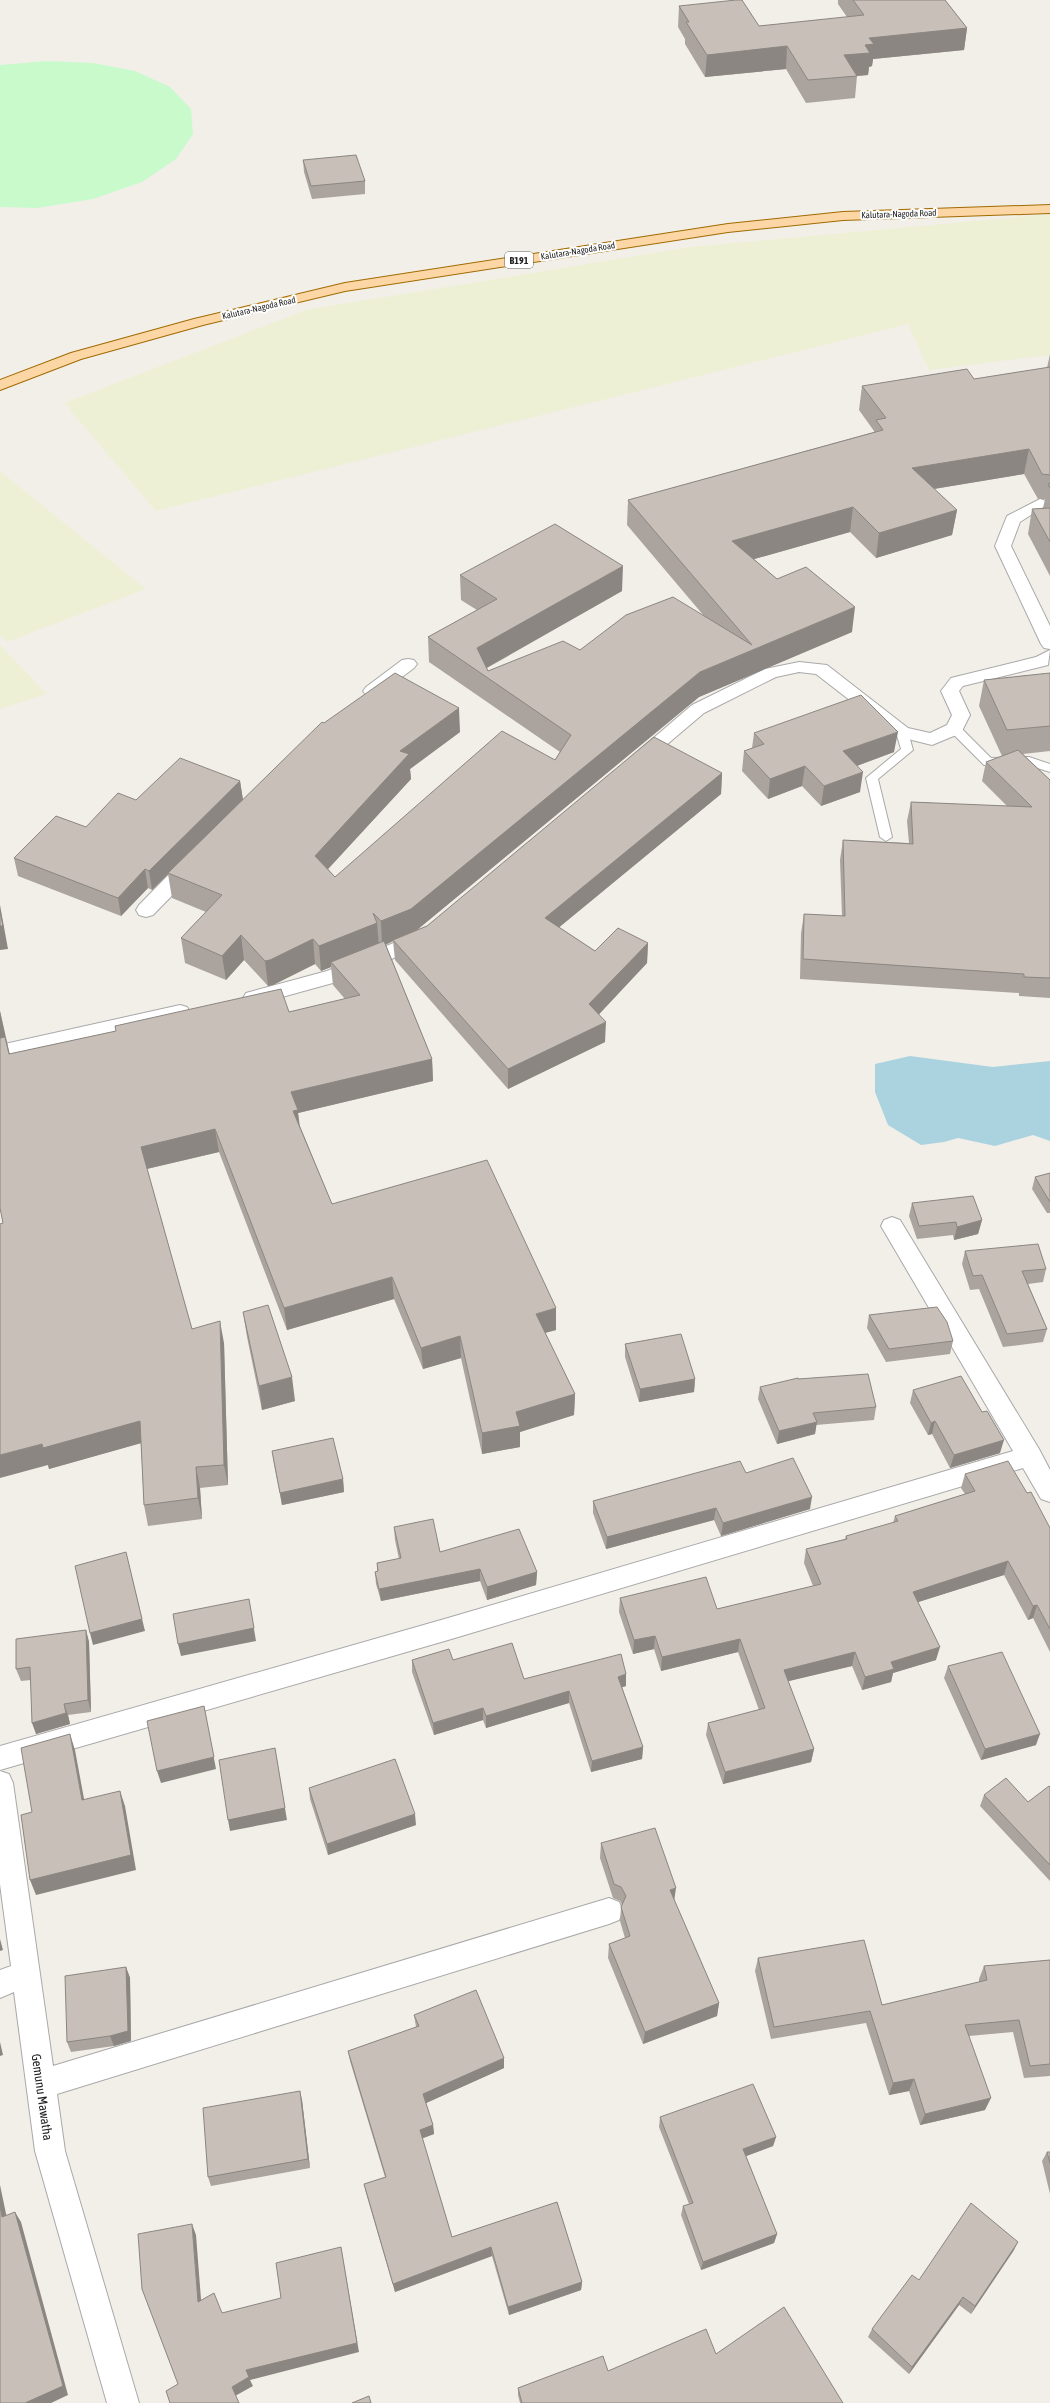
<svg xmlns="http://www.w3.org/2000/svg" width="1050" height="2403" font-family="'Asap Condensed',sans-serif">
  <rect width="100%" height="100%" fill="#f2efe9"/>
  <path fill="#eef0d5" d="M1050,214V355L929,370L908,324L156,511L64,403L306,310L690,247Z
    M0,471L146,589L7,642L0,635Z
    M0,645L47,694L0,709Z"/>
  <path fill="#c8facc" d="M47,61L93,63L135,71L170,87L191,109L193,134L176,159L142,182L93,199L37,208L0,207V65Z"/>
  <path fill="#aad3df" d="M910,1056L993,1067L1050,1061V1141L1033,1135L995,1146L958,1138L944,1142L921,1145L888,1125L875,1092V1064Z"/>
  <g fill="none" stroke-linecap="round" stroke-linejoin="round">
    <g stroke="#a9a9a9" stroke-width="2">
      <path id="lane" d="M955,725L959,726L991,758L1029,757L1050,764V772L1028,765H984L951,732L949,729Z
        M902,728L908,732L913,750L878,779L892,837L886,841L880,837L866,778L901,749L896,732Z"/>
    </g>
    <g stroke="#a9a9a9" stroke-width="2">
      <path id="street" d="M1040,499L1046,501L1048,504L1020,522L1011,546L1050,626V649L1044,648L1041,644L995,546L1007,516Z
        M1050,650L1048,665L963,686L959,691L970,715L961,733L932,745L896,736L816,674L799,672L776,677L704,713L645,763L638,765L631,763L629,759L692,705L765,669L799,662L827,665L908,728L930,733L947,725L952,715L941,691L951,678L1036,657Z
        M408,659L414,660L417,664L414,668L378,695H366L363,691L366,687L402,660Z
        M190,859L197,860L200,865L197,870L153,915L146,917L139,915L136,910L139,905L183,860Z
        M422,931L429,933L432,938L429,943L340,981L253,1005L246,1003L243,998L246,993L327,971Z
        M180,1005L187,1007L190,1012L187,1017L0,1061V1045Z
        M892,1217L900,1220L1039,1449L1050,1470V1502L1041,1499L1023,1468L448,1640L0,1770V1746L448,1618L1013,1451L881,1226L884,1220Z
        M0,1771L9,1774L13,1783L53,2066L609,1898L619,1902L623,1911L619,1920L609,1924L57,2094L65,2151L139,2403H107L35,2151L14,1992L0,1998V1970L11,1966L0,1884Z"/>
    </g>
    <g stroke="#a06b00" stroke-width="2">
      <path id="primary" d="M1050,205V213L843,220L728,232L345,291L203,325L81,359L0,390V380L71,353L194,319L345,283L728,224L843,212Z"/>
    </g>
    <use href="#lane" fill="#fff" fill-rule="evenodd"/>
    <use href="#street" fill="#fff" fill-rule="evenodd"/>
    <use href="#primary" fill="#fcd6a4" fill-rule="evenodd"/>
  </g>
  <path fill="#aba49e" d="M838,0H945L967,28L964,50L873,59L872,66L869,67L868,75L857,76L855,98L806,103L786,69L705,77L685,44V39L678,27L679,6L759,26L847,17L838,4Z
    M303,160L365,181V194L312,199L304,172Z
    M1050,354V576L1028,534L1032,509L1043,508L1045,499H1038L1024,474L934,489L957,510L952,535L876,558L850,532L754,559L777,579L852,632L699,697L417,930L427,926L722,773L721,794L559,927L595,951L648,943L647,963L599,1014L605,1042L508,1089L395,960L393,941L386,945L432,1059L433,1081L298,1113L300,1126L332,1204L556,1330L545,1333L575,1394L574,1415L520,1432V1447L482,1454L461,1358L423,1369L394,1299L287,1330L219,1152L147,1169L192,1329L224,1343L228,1485L200,1488L202,1519L148,1526L144,1505L141,1443L49,1469L3,1223L0,1011L9,1054L116,1031L115,1026L289,1012L345,999L333,985L331,967L321,971L315,964L273,985L268,986L244,960L226,980L185,963L181,938L206,912L172,898L168,874L152,890L148,888L121,916L18,876L14,858L86,827L136,800L240,781L243,800L324,723L460,732L410,769L411,779L328,869L335,877L555,760L560,752L429,662L428,637L477,610L461,600L460,575L622,591L487,668L488,671L580,650L704,616L627,525L628,500L874,432V431L859,410L862,386L974,379L1047,368Z
    M1050,673V751L1023,754L1050,780V998L1019,996V993L800,979L801,933L804,914L842,916L840,860L843,840L909,843L907,821L911,802L1007,806L982,781L986,762L1002,756L979,706L984,680Z
    M754,733L894,752L857,766L860,792L821,806L802,786L768,799L742,771L744,751L752,748Z
    M1050,1173V1213H1047L1032,1189L1035,1177Z
    M912,1203L982,1220L978,1234L954,1240L953,1235L917,1239L909,1216Z
    M965,1251L1046,1269L1043,1282L1028,1284L1047,1329L1043,1342L1003,1347L979,1289L970,1290L962,1264Z
    M243,1312L295,1401L262,1410L247,1337Z
    M869,1315L953,1341L950,1354L886,1362L867,1328Z
    M625,1344L695,1379L694,1392L639,1402L625,1357Z
    M798,1379L876,1407L874,1420L816,1425L815,1434L777,1444L758,1399L760,1387Z
    M913,1390L982,1412L1000,1453L950,1468L932,1434L928,1435L910,1403Z
    M272,1451L343,1479L344,1492L282,1505L274,1464Z
    M746,1473L810,1509L721,1536L714,1520L606,1549L593,1513V1501Z
    M965,1474L1027,1493L1050,1528V1652L1033,1618L1028,1620L1004,1575L918,1602L936,1660L893,1673L891,1682L862,1690L852,1666L788,1681L814,1749L811,1762L723,1784L706,1735L708,1723L759,1710L738,1652L661,1671L654,1649L633,1654L619,1612L620,1598L717,1609L813,1586L804,1563L806,1549L845,1539L846,1536L893,1523L895,1516L965,1494L961,1488Z
    M394,1527L440,1552L537,1572L536,1585L487,1600L480,1581L381,1601L376,1584L375,1572L377,1571V1563L399,1559L395,1540Z
    M86,1630L89,1642L91,1712L68,1715L70,1724L36,1734L31,1680L21,1681L16,1669Z
    M412,1660H453L524,1679L626,1674V1686L622,1687L643,1747L642,1759L591,1772L569,1703L486,1728L483,1720L434,1735L412,1672Z
    M948,1666L1036,1745L981,1760L944,1678Z
    M1050,1787V1881L980,1806L984,1795L1028,1802Z
    M309,1788L416,1825L328,1855L310,1799Z
    M601,1843L674,1900L719,2003L717,2016L643,2044L608,1958L609,1944L625,1938L620,1921L621,1907L622,1905L620,1901L613,1898L600,1858Z
    M758,1958L882,2005L979,1982V1979L984,1966L1050,1960V2076L1024,2078L1013,2032L969,2036L985,2110L920,2125L909,2091L889,2095L866,2023L771,2039L755,1971Z
    M126,1967L130,1978L131,2041L114,2046L71,2052L67,2042Z
    M414,2015L504,2068L426,2103L433,2125L434,2134L422,2138L452,2237L557,2202L582,2282L581,2290L509,2315L492,2256L395,2292L366,2193L364,2184L385,2177L350,2061L348,2051L416,2027Z
    M302,2100L310,2168L211,2186L208,2177Z
    M660,2117L776,2137L773,2146L746,2156L777,2234L774,2243L701,2270L681,2215L683,2206L689,2204L659,2127Z
    M1047,2152H1050V2194L1042,2161Z
    M1014,2250L971,2314L959,2305L909,2374L868,2337L872,2329L919,2280Z
    M716,2354L843,2403H520L518,2395V2388L608,2371Z"/>
  <path fill="#8b8681" d="M967,28L964,50L873,59L872,66L869,67L868,75L842,77L844,55L865,45L869,38Z
    M787,46L786,69L705,77L707,55Z
    M1029,449L1024,474L909,493L912,468Z
    M853,507L850,532L730,566L732,541Z
    M957,510L952,535L876,558L879,533Z
    M623,566L622,591L479,672L477,648Z
    M855,607L852,632L699,697L412,934L393,940V941L382,946L381,921L700,672Z
    M459,708L460,732L410,769L411,779L317,881L315,856L400,751Z
    M898,732L894,752L840,772L843,751Z
    M805,766L802,786L768,799L770,779Z
    M863,772L860,792L821,806L824,786Z
    M722,773L721,794L545,939V918Z
    M240,781L243,800L152,890L149,871Z
    M145,869L148,888L121,916L118,898Z
    M0,905L8,949L0,950Z
    M377,923L379,947L331,962V967L321,971L319,946Z
    M241,935L244,960L226,980L222,956Z
    M313,939L315,964L273,985L268,986L265,961Z
    M648,943L647,963L589,1025V1004Z
    M0,1011L7,1042L11,1060L0,1044Z
    M606,1022L605,1042L508,1089V1069Z
    M432,1059L433,1081L298,1113L300,1132L296,1133L291,1092Z
    M215,1129L219,1152L146,1169L141,1147Z
    M982,1220L978,1234L954,1240L957,1227Z
    M392,1277L394,1299L287,1330L284,1308Z
    M556,1308V1330L536,1335V1314Z
    M220,1321L224,1343L228,1485L224,1465Z
    M460,1336L461,1358L423,1369L421,1348Z
    M292,1377L295,1401L262,1410L259,1386Z
    M695,1379L694,1392L639,1402L640,1389Z
    M575,1394L574,1415L520,1432V1447L482,1454V1433L516,1412Z
    M140,1421L145,1442L49,1469L48,1465L0,1478V1455L42,1444Z
    M935,1421L932,1434L928,1435L931,1423Z
    M817,1422L815,1434L777,1444L779,1431Z
    M1004,1440L1000,1453L950,1468L954,1455Z
    M196,1467L200,1488L202,1519L198,1498Z
    M343,1479L344,1492L282,1505L280,1493Z
    M812,1497L810,1509L721,1536L723,1523Z
    M716,1508L714,1520L606,1549L607,1537Z
    M1008,1561L1004,1575L909,1605L913,1592Z
    M129,1565L145,1631L93,1645L90,1633Z
    M480,1569V1581L381,1601L379,1589Z
    M537,1572L536,1585L487,1600V1587Z
    M249,1599L256,1641L181,1656L178,1644Z
    M1037,1605L1033,1618L1028,1620L1033,1606Z
    M86,1630L89,1642L91,1712L88,1700Z
    M655,1636L654,1649L633,1654L634,1640Z
    M740,1639L738,1652L661,1671L662,1657Z
    M940,1647L936,1660L893,1673L891,1682L862,1690L865,1677L891,1662Z
    M855,1652L852,1666L781,1683L784,1670Z
    M626,1674V1686L617,1689L618,1677Z
    M569,1691V1703L486,1728V1716Z
    M64,1704L68,1715L70,1724L36,1734L32,1723Z
    M204,1706L216,1769L161,1783L157,1771Z
    M483,1708V1720L434,1735L433,1723Z
    M70,1734L75,1750L87,1815L82,1800Z
    M1040,1734L1036,1745L981,1760L985,1749Z
    M643,1747L642,1759L591,1772L592,1761Z
    M275,1748L287,1820L230,1831L228,1820Z
    M814,1749L811,1762L723,1784L725,1772Z
    M120,1791L125,1806L136,1870L36,1895L30,1880Z
    M415,1814L416,1825L328,1855L327,1844Z
    M676,1888L674,1902L670,1890Z
    M0,1939L3,1950L0,1951Z
    M126,1967L130,1978L131,2041L114,2046L110,2036Z
    M719,2003L717,2016L643,2044L645,2032Z
    M0,2042L3,2055L0,2056Z
    M504,2058V2068L424,2104L423,2094Z
    M914,2079L909,2091L889,2095L893,2083Z
    M300,2091L302,2100L310,2168L308,2159Z
    M991,2098L985,2110L920,2125L925,2114Z
    M433,2125L434,2134L421,2139L420,2130Z
    M776,2137L773,2146L741,2158L743,2149Z
    M0,2185L9,2228L2,2217L0,2205Z
    M15,2212L21,2222L68,2395L51,2403H25Z
    M192,2224L196,2235L202,2312L198,2302Z
    M777,2234L774,2243L701,2270L703,2262Z
    M1018,2242L1014,2250L971,2314L975,2306Z
    M341,2247L359,2352L250,2380L253,2386L235,2396L232,2387L246,2370Z
    M491,2247L492,2256L395,2292L393,2284Z
    M582,2282L581,2290L509,2315L508,2307Z
    M963,2297L959,2305L909,2374L912,2367Z"/>
  <path fill="#c7bfb8" stroke="#8b8681" d="M736,0H742L759,26L864,15L853,0H945L967,28L869,38L874,44L865,45L870,53L844,55L857,76L808,80L787,46L707,55L686,22H689L679,6Z
    M356,155L365,181L311,186L303,160Z
    M1050,367V475L1042,474L1029,449L912,468L957,510L879,533L853,507L732,541L777,579L806,567L855,607L700,672L411,909L381,921L373,913L377,923L319,946L313,939L270,960L265,961L241,935L222,956L181,938L222,895L168,873L322,722L324,723L395,673L459,708L400,751L409,754L315,856L335,877L502,731L555,760L571,735L428,637L497,599L460,575L555,524L623,566L477,648L488,671L563,641L580,650L626,615L673,597L752,645L628,500L883,430L876,420L886,418L862,386L967,369L974,379Z
    M1050,483V488L1048,484Z
    M1050,508V542L1032,509Z
    M1050,673V726L1007,730L984,680Z
    M861,695L898,732L843,751L863,772L824,786L805,766L770,779L744,751L764,744L754,733Z
    M654,737L722,773L545,918L595,951L618,928L648,943L589,1004L606,1022L508,1069L393,940L427,926Z
    M1018,750L1050,780V978L1024,977V974L803,959L804,914L845,916L843,840L913,844L911,802L1032,807L986,762Z
    M180,758L240,781L149,871L145,869L118,898L14,858L56,816L86,827L118,793L136,800Z
    M0,911L3,926H0Z
    M384,941L432,1059L291,1092L298,1110L293,1111L332,1204L487,1160L556,1308L536,1314L575,1394L516,1412L520,1426L482,1433L460,1336L421,1348L392,1277L284,1308L215,1129L141,1147L192,1329L220,1321L224,1465L196,1467L198,1498L144,1505L140,1421L43,1448L42,1444L0,1455V1224L3,1223L0,1208V1038L5,1037L9,1054L116,1031L115,1026L281,989L289,1012L360,995L331,962Z
    M1050,1173V1202L1035,1177Z
    M973,1196L982,1220L957,1227L956,1222L919,1226L912,1203Z
    M1038,1244L1046,1269L1022,1271L1047,1329L1007,1334L982,1275L973,1276L965,1251Z
    M268,1305L292,1377L259,1386L243,1312Z
    M937,1307L947,1322L953,1341L889,1349L869,1315Z
    M681,1334L695,1379L640,1389L625,1344Z
    M868,1374L876,1407L813,1413L817,1422L779,1431L760,1387L798,1378V1379Z
    M961,1376L982,1412L987,1411L1004,1440L954,1455L935,1421L931,1423L913,1390Z
    M333,1438L343,1479L280,1493L272,1451Z
    M793,1458L812,1497L723,1523L716,1508L607,1537L593,1501L740,1461L746,1473Z
    M1008,1461L1027,1493L1031,1492L1050,1528V1629L1037,1605L1033,1606L1008,1561L913,1592L940,1647L891,1662L894,1669L865,1677L855,1652L784,1670L814,1749L725,1772L708,1723L765,1708L740,1639L662,1657L655,1636L634,1640L620,1598L706,1577L717,1609L821,1584L806,1549L847,1539L846,1536L898,1521L895,1516L975,1491L965,1474Z
    M433,1519L440,1552L519,1529L537,1572L487,1587L480,1569L379,1589L375,1572L378,1571L377,1563L401,1558L394,1527Z
    M126,1552L142,1619L90,1633L75,1566Z
    M249,1599L254,1628L178,1644L173,1614Z
    M86,1630L88,1700L64,1704L66,1713L32,1723L30,1667L16,1669V1639Z
    M512,1643L524,1679L621,1654L626,1674L618,1677L643,1747L592,1761L569,1691L486,1716L483,1708L433,1723L412,1660L449,1649L453,1660Z
    M1002,1652L1040,1734L985,1749L948,1666Z
    M204,1706L214,1757L157,1771L147,1721Z
    M70,1734L82,1800L120,1791L131,1855L30,1880L21,1815L32,1812L21,1748Z
    M275,1748L285,1808L228,1820L219,1760Z
    M395,1759L415,1814L327,1844L309,1788Z
    M1006,1778L1028,1802L1049,1786L1050,1787V1865L984,1795Z
    M655,1828L676,1888L670,1890L719,2003L645,2032L609,1944L630,1936L621,1907L626,1896L621,1887L614,1884L601,1843Z
    M864,1940L882,2005L987,1980L984,1966L1050,1960V2064L1030,2066L1019,2020L965,2025L991,2098L925,2114L914,2079L893,2083L870,2011L774,2027L758,1958Z
    M126,1967L128,2031L110,2036L67,2042L65,1976Z
    M476,1990L504,2058L423,2094L433,2125L420,2130L452,2237L557,2202L582,2282L508,2307L491,2247L393,2284L364,2184L386,2177L348,2051L419,2026L414,2015Z
    M753,2084L776,2137L743,2149L777,2234L703,2262L683,2206L693,2203L660,2117Z
    M300,2091L308,2159L208,2177L203,2108Z
    M1047,2152H1050V2163Z
    M971,2203L1018,2242L975,2306L963,2297L912,2367L872,2329L912,2275L919,2280Z
    M0,2205L2,2217L15,2212L63,2386L25,2403H0Z
    M192,2224L198,2302L214,2293L222,2313L281,2298L276,2263L341,2247L357,2343L246,2370L249,2377L232,2387L239,2403H170L166,2391L178,2384L142,2289L138,2234Z
    M784,2307L843,2403H522L518,2388L603,2356L608,2371L706,2329L716,2354Z
    M369,2396L371,2403H352Z"/>
  <g text-anchor="middle" dominant-baseline="central" stroke-width="4" stroke-linejoin="round" paint-order="stroke">
    <g font-size="9" fill="#222" stroke="#fff">
      <text transform="translate(899 214) rotate(-2)">Kalutara-Nagoda Road</text>
      <text transform="translate(578 251) rotate(-9)">Kalutara-Nagoda Road</text>
      <text transform="translate(259 308) rotate(-13)">Kalutara-Nagoda Road</text>
    </g>
    <rect fill="#fff" stroke="#646464" stroke-width="1" x="505" y="252" width="28" height="16" rx="3"/>
    <g font-size="10" font-weight="bold" fill="#222">
      <text x="519" y="260">B191</text>
    </g>
    <g font-size="13" fill="#222" stroke="#fff">
      <text transform="translate(42 2097) rotate(82)">Gemunu Mawatha</text>
    </g>
  </g>
</svg>
